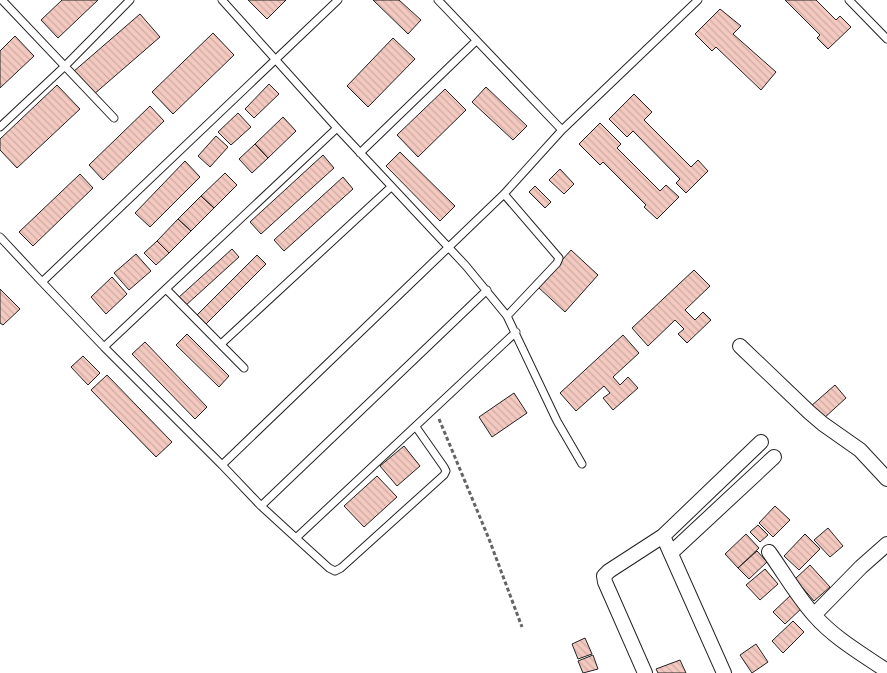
<svg xmlns="http://www.w3.org/2000/svg" width="887" height="673" font-family="'Source Sans 3',sans-serif">
  <defs>
    <pattern id="building-back-hatch" width="6" height="6" patternUnits="userSpaceOnUse" patternTransform="scale(1.25)"><rect width="6" height="6" fill="#f3c9c0"/><path d="M-1 5l2 2M0 0l6 6M5-1l2 2" fill="none" stroke="#d0aca5"/></pattern>
  </defs>
  <rect width="100%" height="100%" fill="#fff"/>
  <path fill="url(#building-back-hatch)" stroke="#222" d="M62,0H98L58,38L41,20Z
    M248,0H286L267,19Z
    M373,0H399L421,20L408,34Z
    M785,0H816L836,20L840,16L851,27L828,49L817,38L820,35Z
    M720,9L741,26L733,34L776,72L761,90L716,47L712,51L695,34Z
    M140,14L160,37L93,95L73,72Z
    M213,33L234,55L173,114L152,92Z
    M15,36L34,56L0,88V51Z
    M393,38L415,59L368,107L347,86Z
    M269,84L279,94L254,118L245,109Z
    M57,85L80,109L17,168L0,150V139Z
    M486,87L527,126L513,140L472,102Z
    M445,89L466,110L418,157L397,135Z
    M634,94L652,112L644,120L691,167L698,160L708,171L686,193L676,183L680,179L633,131L627,137L609,119Z
    M150,106L164,121L103,180L89,165Z
    M238,113L251,127L231,145L218,132Z
    M283,117L296,131L268,158L255,144Z
    M600,123L621,144L617,148L660,191L666,185L679,197L657,219L644,207L646,205L603,162L600,165L579,144Z
    M216,136L228,147L210,167L198,156Z
    M255,144L268,158L252,173L239,159Z
    M400,152L455,206L440,221L386,166Z
    M323,155L334,168L261,234L250,222Z
    M185,161L200,177L150,227L135,213Z
    M560,169L574,184L564,194L549,180Z
    M225,173L237,185L214,208L201,196Z
    M80,174L93,188L33,246L19,232Z
    M343,177L353,189L284,251L274,240Z
    M535,186L551,202L545,208L529,192Z
    M201,196L214,208L191,231L178,219Z
    M178,219L191,231L169,253L157,241Z
    M157,241L169,253L156,265L144,253Z
    M232,249L239,257L185,306L178,298Z
    M571,250L598,275L565,312L538,287Z
    M136,254L151,271L129,290L114,273Z
    M257,255L266,264L204,326L195,317Z
    M694,270L710,286L685,310L695,320L703,312L711,320L687,343L678,334L684,329L675,320L648,346L632,328Z
    M112,277L127,294L106,314L91,297Z
    M0,289L20,309L3,325L0,323Z
    M187,334L229,376L219,387L176,345Z
    M623,335L639,353L613,377L620,385L628,377L638,388L613,410L603,398L610,393L604,386L576,411L560,393Z
    M145,342L207,407L195,419L132,354Z
    M83,356L100,373L88,385L71,367Z
    M107,375L172,442L156,457L91,390Z
    M835,385L846,398L823,419L811,406Z
    M514,393L527,413L492,437L479,417Z
    M404,446L420,466L397,486L380,466Z
    M377,476L397,497L364,527L344,506Z
    M775,506L790,520L773,537L759,523Z
    M758,525L768,535L760,542L750,532Z
    M828,528L843,546L830,557L814,540Z
    M746,534L759,548L738,568L725,554Z
    M805,534L820,549L799,570L784,556Z
    M757,551L767,562L749,579L738,568Z
    M810,565L830,587L814,601L795,579Z
    M765,569L778,584L760,600L746,585Z
    M792,594L804,606L785,624L773,612Z
    M793,621L804,632L783,653L772,641Z
    M585,638L592,654L578,659L572,644Z
    M756,644L768,662L752,673L740,655Z
    M593,655L598,669L583,673L578,661Z
    M680,660L686,673H658L656,669Z"/>
  <g fill="none" stroke-linecap="round" stroke-linejoin="round">
    <g stroke="#222" stroke-width="9">
      <path id="service" d="M2,0L114,118
        M222,0L337,128L466,266L507,316L557,421L582,464
        M438,0L562,130
        M849,0L887,39
        M0,127L65,66L130,0
        M337,128L104,347L222,465L504,194L562,130L698,0
        M360,153L476,41
        M504,194L559,258L557,263L507,316
        M0,237L42,282
        M166,289L244,368
        M221,344L391,187
        M104,347L42,282L338,0
        M222,465L261,506L487,290
        M261,506L296,538L516,332
        M296,538L329,568L335,571L341,568L444,475L446,471L444,467L416,427"/>
    </g>
    <g stroke="#222" stroke-width="16">
      <path id="minor" d="M740,346L809,412L823,424L860,450L887,479
        M663,536L761,442
        M672,552L774,457
        M769,552C784,573 797,596 814,615C834,638 862,654 887,671
        M814,615L861,567L887,544
        M645,673L605,582L604,576L609,571L663,536L724,673"/>
    </g>
    <path stroke="#646464" stroke-width="3" stroke-dasharray="4 2.5" stroke-linecap="butt" d="M439,419L489,539L522,627"/>
    <use href="#service" stroke="#fff" stroke-width="7"/>
    <use href="#minor" stroke="#fff" stroke-width="14"/>
  </g>
</svg>
